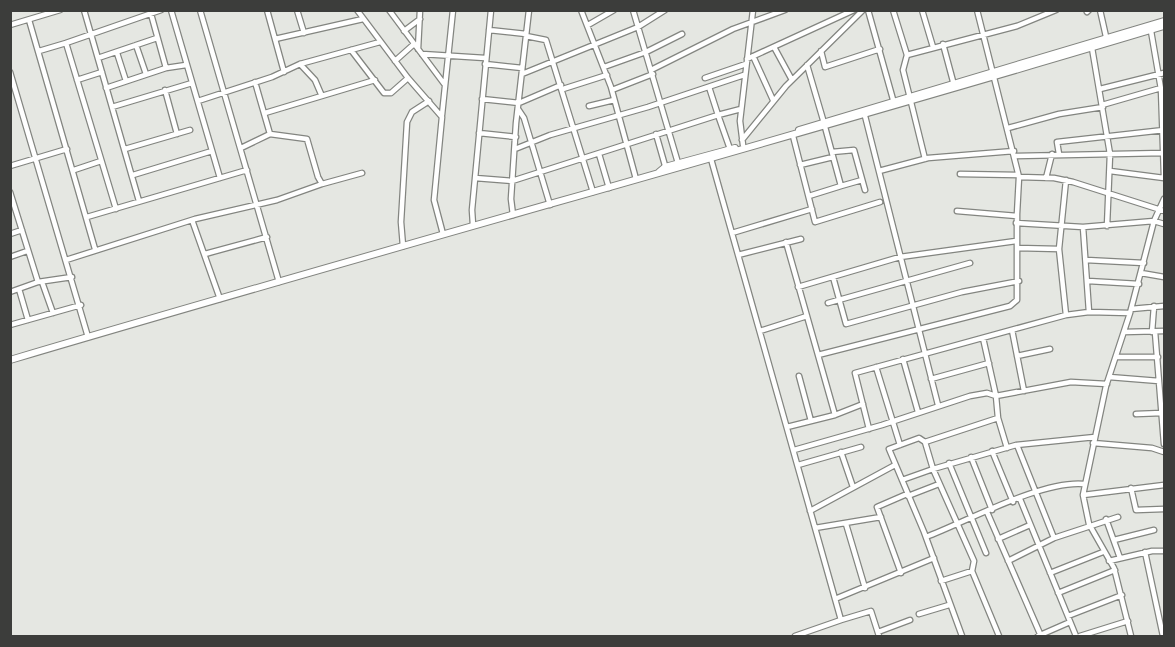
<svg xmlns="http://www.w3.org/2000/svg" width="1175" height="647" font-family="'Titillium Web',sans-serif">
  <rect width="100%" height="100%" fill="#e5e7e2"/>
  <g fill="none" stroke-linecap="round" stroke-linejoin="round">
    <g stroke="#838580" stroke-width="7">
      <path id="minor" d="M84,10L139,201
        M171,10L220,178
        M200,10L279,282
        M267,10L284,72
        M297,10L304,33
        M357,10L408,78L442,117L434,200L443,234
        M389,10L445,85
        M581,10L611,87L636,179
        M633,10L678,163
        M868,10L894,103
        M893,10L907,55L1017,26L1056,10
        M922,10L933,47
        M1100,10L1107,41
        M1087,12L1089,10
        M151,14L166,68
        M29,20L95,249
        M10,25L60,10
        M588,25L614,10
        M489,30L526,34
        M404,31L420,19
        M1151,31L1161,89L1164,177
        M526,36L546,40L593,192
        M275,39L363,19
        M66,43L161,10
        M943,44L954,85
        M136,45L146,74
        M774,47L792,80
        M1092,48L1110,154L1107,226
        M418,49L420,10
        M351,50L384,93H391L408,78
        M39,51L66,43L116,209
        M821,51L825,67L880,49
        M117,53L126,81
        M422,54L485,58
        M907,55L903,70L910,98
        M753,56L773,100
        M98,58L157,38
        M747,59L854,10
        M395,61L414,44
        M300,64L315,80L321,94
        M485,64L522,68
        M807,65L824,123
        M604,67L646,52L682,34
        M651,70L733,29L785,10
        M10,72L88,337
        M522,74L638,27L665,10
        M705,78L746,64
        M77,80L102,72
        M106,88L166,68L186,65
        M563,89L607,75
        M1100,89L1164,73
        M165,90L177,134
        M612,90L653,74
        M482,99L519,103L561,85
        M198,101L272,77L300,64L380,42
        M911,102L925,159
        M1102,105L1161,88
        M589,106L614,100
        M112,107L192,83
        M518,109L524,118L550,205
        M265,113L375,80
        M442,115L453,10
        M865,116L938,405
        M1008,128L1059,114L1103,107
        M479,133L516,137
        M270,134L307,139L318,177L322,184L362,173
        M656,134L666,169
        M793,136L815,222L880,202
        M742,140L786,86L863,10
        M743,145L740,121L753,10
        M241,148L270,134L255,82
        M125,149L190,130
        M515,149L550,135L648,107L744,75
        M730,149L718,115L741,109
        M832,152L854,150L865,190
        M599,154L609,188
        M1059,154L1057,142L1164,130
        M1015,156L1164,153
        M711,159L841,620L795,636
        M800,165L833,157
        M10,166L67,149
        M74,170L101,161
        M879,171L928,158L1014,151
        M1110,171L1164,178
        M960,174L1018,175
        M133,175L212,151
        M1019,177L1054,178L1073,182L1164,211
        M475,178L512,181L718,115L709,87
        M1046,178L1052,154
        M1066,180L1059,249L1066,315
        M841,186L862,180
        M10,192L38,282
        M809,196L841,186L825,127
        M957,211L1017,216
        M513,215L511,199L516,123L529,10
        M87,217L247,170
        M192,220L220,299
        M1016,223L1083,227L1154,221L1164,224
        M473,225L472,210L491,10
        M1083,227L1089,312
        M732,233L812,209
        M10,234L22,230
        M786,242L835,415
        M403,246L401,222L407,122L412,112L429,101
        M1017,248L1059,249
        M205,254L267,237
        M738,255L801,239
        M10,257L27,251
        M66,260L195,219L277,200L322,184
        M1086,260L1144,263
        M1141,273L1164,277
        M833,277L846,324L962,292L1019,281
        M1088,281L1139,284
        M42,282L53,313
        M798,287L900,257L1016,241
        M19,289L28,320
        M10,292L38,282L72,277
        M828,303L970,263
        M1131,309L1164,306
        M10,325L81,305
        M1012,330L1024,391
        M760,331L807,316
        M1124,332L1164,331
        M1152,332L1154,306
        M1155,332L1164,444
        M818,355L1010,306L1017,300V214L1019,177L977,10
        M1017,356L1050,349
        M1116,357H1158
        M903,359L918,412
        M876,367L900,445
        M799,376L811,421
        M1109,377L1159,381
        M931,379L989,363
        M1136,414L1162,413
        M787,427L835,415L863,404
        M869,429L855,373L1066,315L1089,312L1130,313
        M1093,443L1152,448L1164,452
        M1017,445L1054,538
        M1007,448L998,418L996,396L1071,382L1107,384
        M794,450L882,425L970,396L987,393L996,396L983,338
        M992,451L1013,502
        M841,452L853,487
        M971,457L992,510
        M949,463L986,553
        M798,465L861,447
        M902,480L933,469L925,442
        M1131,488L1136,510L1164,509
        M1083,495L1164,485
        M908,496L939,484
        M1020,499L1076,636
        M810,511L895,465
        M987,512L1041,636
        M1106,519L1120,558
        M846,524L865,588
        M815,528L881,517
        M926,537C968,521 1042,480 1084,484
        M998,539L1030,525
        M1114,540L1154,530
        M1145,552L1163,636
        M1008,561L1054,538L1118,517
        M1109,561L1152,551H1164
        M972,571L974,561L933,469L1016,445L1095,437
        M901,573L877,507L907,494
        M1050,573L1103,552
        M941,581L972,571L999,636
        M1058,593L1115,570
        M835,599L934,558
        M919,614L949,605
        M1068,616L1122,595
        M841,620L871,611L879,636
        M878,632L910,620
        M962,636L924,532L889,449L919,438L925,442L998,418
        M1038,636L1070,622
        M1080,636L1128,621
        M1131,636L1114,568L1089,524L1083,495L1106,386L1130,313L1154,221L1164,199"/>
    </g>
    <g stroke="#838580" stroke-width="8">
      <path id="major" d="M799,130L1164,21
        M659,172L665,167L735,148
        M10,360C394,246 781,141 1164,26"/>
    </g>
    <use href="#minor" stroke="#fff" stroke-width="4.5"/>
    <use href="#major" stroke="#fff" stroke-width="6"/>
  </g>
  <rect width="1175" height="647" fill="none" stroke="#3c3d3b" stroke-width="24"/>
</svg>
